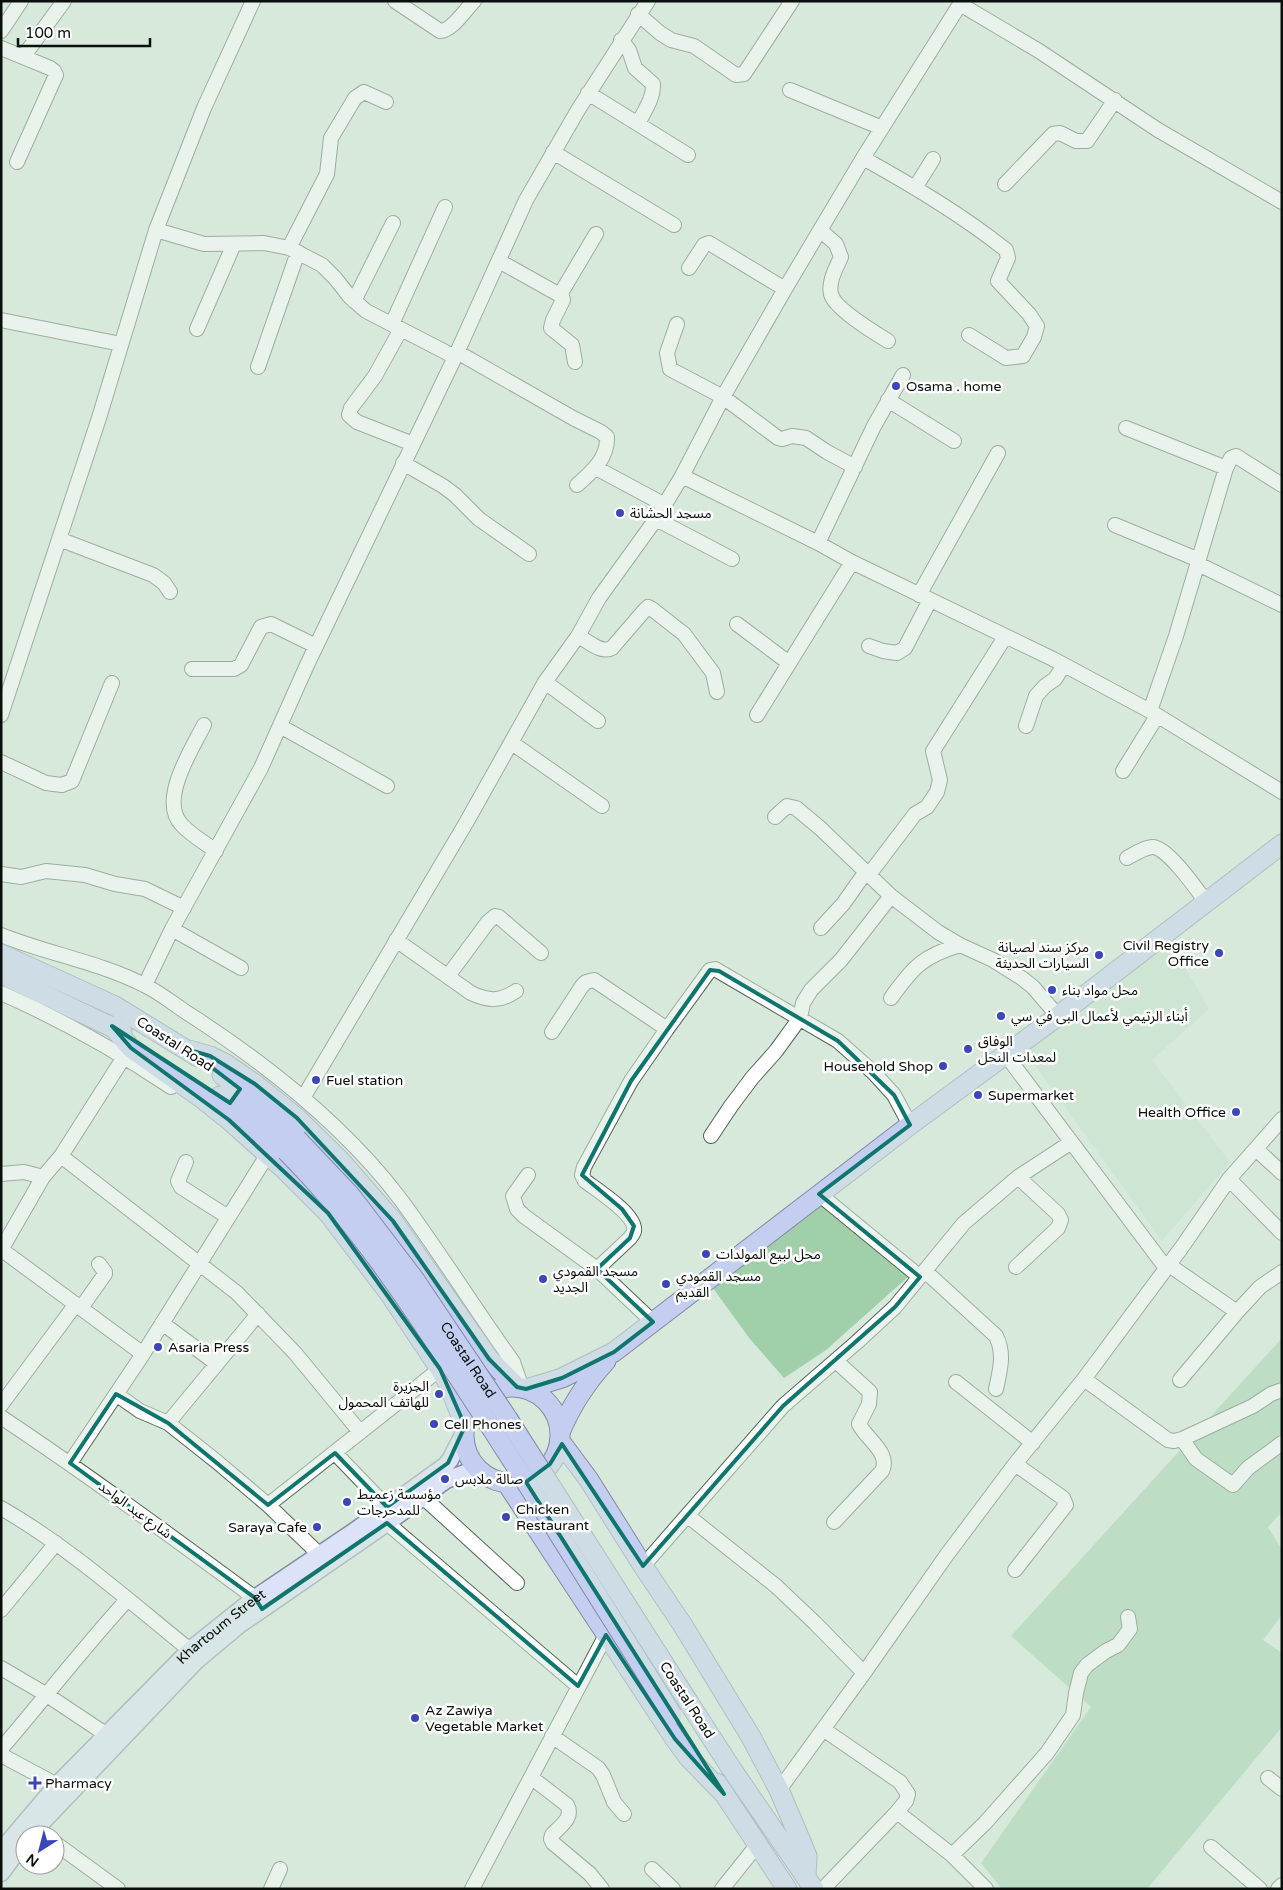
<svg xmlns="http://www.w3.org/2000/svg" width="1283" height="1890" font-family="'Varela Round','Noto Sans Arabic',sans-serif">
  <rect width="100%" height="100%" fill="#d7e9db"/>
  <path fill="#c6dfcb" d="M1171,943L1209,1009L1152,1060L1230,1162L1162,1241L1024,1050Z"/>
  <path fill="#a0cfaa" d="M829,1198L909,1276L826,1350L784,1378L750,1339L710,1284Z
    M1282,1338V1512L1268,1527L1282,1550V1615L1263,1640L1282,1653V1727L1147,1889H1002L981,1863L1091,1707L1011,1636Z"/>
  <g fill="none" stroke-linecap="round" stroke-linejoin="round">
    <g stroke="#566559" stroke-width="16">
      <path id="minor" d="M395,1L440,31C452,31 465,10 474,1
        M960,4L1039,51L1158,130L1282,202
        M638,14L660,33L671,40L694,46L736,75L744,74L792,1
        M1,31L21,1
        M621,40L629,50L635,68L653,84C654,98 644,111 638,124
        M1,48L50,68L54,71L56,75L17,162
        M23,57L64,1
        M790,90L882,128
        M588,93L688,155
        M553,152L674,225
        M863,158C913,186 962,215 1006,250L1008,258L998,281L1029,314L1037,326L1034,337L1023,356L1006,358L969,335
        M1005,184L1053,134L1060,133L1076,141H1087L1115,100
        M915,188L933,159
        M156,230L204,244L264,243L289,248L322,265L335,278L350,297L366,311L455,357
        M820,230L836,244L841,257C836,268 828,282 831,294C834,308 875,333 888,341
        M289,248L327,174L331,138L355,98L364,92L386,102
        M499,261L558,294L561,293L596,234
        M689,268L704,245L709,243L785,289
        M561,293L563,300L553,320L551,328L572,345L575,362
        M354,301L393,223
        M1,320L121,344
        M392,324L445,207
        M677,324L667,353L670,369L723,397L778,438L782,439L792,436L806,438L827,452L855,467
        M197,329L234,244
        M401,329L375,376L351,408L349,415L357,422L413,444
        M457,352L573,418L601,432L607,437C608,458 592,472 577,485
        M258,367L298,252
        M888,400L954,441
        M1126,428L1226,468
        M403,463L443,486L455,495L479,519L529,554
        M596,468L665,505
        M682,476L818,543L852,562L1053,659L1150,711L1282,792
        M656,519L732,559
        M1115,525L1199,560
        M59,539L153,575L164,583L170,592
        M818,543L874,426L903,375
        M1198,564L1282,605
        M919,595L998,453
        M737,624L789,663
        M578,636C588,641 601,654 612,648L643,612L648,607L652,609L684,634L713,673L717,692
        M869,646L883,651L897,653L905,648L930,600
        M192,669H234L241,665L261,627L271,624L316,646
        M545,682L598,721
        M1150,711L1176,636L1226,468L1231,458L1236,456L1282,485
        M1,715L99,418L156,230L204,108L253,1
        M757,715L852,562
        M204,725C192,749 158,801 182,825C191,835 205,843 216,851
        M280,726L387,786
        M1026,726L1036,696L1045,686L1055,679L1064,665
        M512,743L602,806
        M1,762L46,783L62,785L72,781L112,683
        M1123,771L1157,716
        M775,817L787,806L796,808L820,828L891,896L938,932L960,945L993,960L1023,979L1033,987L1058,1016
        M1127,858C1134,854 1143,848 1152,847C1166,845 1198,891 1206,902
        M1,874L21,877L46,871L85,875L115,884L145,889L184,908
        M868,876L915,814L927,807L937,792L940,780L933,751L1005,637
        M821,928L843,904L865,873
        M172,929L241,968
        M1,935C48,954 99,962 144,985C161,993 176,1006 192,1016C269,1066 345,1126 401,1200C440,1253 475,1309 513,1362L522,1388
        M396,940L471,993C488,1001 500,1002 516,991
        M448,976L488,922L495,916L499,917L541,953
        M145,985L172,929L261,768L307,665L455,357L526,200L578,110L648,1
        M1,993C60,1019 117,1051 171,1087
        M891,998C913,967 923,956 960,945
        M552,1032L582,986L586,982L594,980L667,1029L707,974L710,970L715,969L838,1041L874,1073L894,1095L910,1125
        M1006,1055L1166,1268
        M303,1098L466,823L545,682L578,636L599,598L656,519L682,476L723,397L785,289L863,158L962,1
        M711,1136L731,1106L752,1078L776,1051L800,1018L803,1003L811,990L841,960L891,896
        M1256,1149L1282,1173
        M61,1156L237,1293L295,1353L360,1432
        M186,1162L178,1181L181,1187L228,1217
        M1,1174L24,1172L43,1177
        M528,1175L513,1196L517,1209L524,1216L597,1269L653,1322
        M1229,1179L1282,1233
        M819,1194L920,1277
        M1,1250L43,1177L61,1156L124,1057
        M2,1250L143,1354
        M1169,1265L1237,1312L1180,1380
        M1016,1267L1058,1228L1061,1220L1058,1214L1018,1177
        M597,1269L630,1238C631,1236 634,1233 634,1231C637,1215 597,1190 585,1181L582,1175L584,1167L631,1081L667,1029
        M925,1271L996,1336C1005,1354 1000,1370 996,1389
        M81,1308L105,1274V1272L99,1264
        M1237,1312L1260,1287L1282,1272
        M162,1323L217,1364
        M1084,1379L1168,1440L1174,1441L1182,1439L1253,1406L1271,1394L1282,1390
        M956,1382L1033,1443
        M116,1394L140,1411L168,1423L216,1461L268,1505L319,1554
        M1,1405L76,1304
        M1,1417C88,1475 171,1536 255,1598L261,1606
        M168,1423L258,1314
        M1182,1439L1196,1459L1233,1485L1248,1468L1282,1443
        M335,1453L387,1507
        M70,1463L143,1354L268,1154
        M423,1497L517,1583
        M268,1505L440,1369
        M1,1508C69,1547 129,1601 190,1650
        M688,1516L776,1586L815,1623L864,1673
        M834,1522L882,1471C891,1453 866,1439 859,1424L869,1404L870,1392L836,1361
        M387,1523L578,1686
        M643,1566L783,1406L857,1342L895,1307L964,1223L1018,1177L1070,1143
        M1015,1570L1066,1505L1063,1498L1015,1464
        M1,1610L56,1543
        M1,1668L47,1695L107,1735
        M552,1736L598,1768L603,1775L614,1802L624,1814
        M1,1749C44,1699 83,1648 127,1600
        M1,1755L57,1785L64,1790
        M532,1778L567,1805C574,1818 560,1826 552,1835L551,1839L553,1843L590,1874L602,1889
        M1268,1778L1282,1789
        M779,1790L864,1673L946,1556L1015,1464L1084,1379L1182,1247L1229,1179L1282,1119
        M897,1812L952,1855L986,1889
        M55,1843L118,1889
        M1211,1847L1260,1889
        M952,1855L985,1823L1047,1753L1073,1715L1076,1693L1081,1673L1087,1665L1106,1651L1118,1645L1130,1629L1128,1617
        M652,1869L673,1889
        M271,1889L280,1869
        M472,1889L606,1635
        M722,1889L758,1844
        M823,1889L897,1812L906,1801L908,1794L900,1782L823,1729
        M1278,1889L1282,1885"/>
    </g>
    <g stroke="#838ba0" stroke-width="19">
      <g id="major">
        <path d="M30,1835L197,1660L239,1625L387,1523L446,1480L465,1473L488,1476"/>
        <path id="s1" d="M1,1851L57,1785L190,1650L255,1598L356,1530L446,1465L450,1460L464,1433"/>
        <path d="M1,1873L25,1841"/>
      </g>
    </g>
    <g stroke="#838ba0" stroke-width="21">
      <path id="highway" d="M1,954L115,1006L198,1057
        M1,974L122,1032
        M112,1026L131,1048L204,1100L229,1120L285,1170L328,1213L389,1293L440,1369L448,1383L465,1426
        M189,1050L210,1056L226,1064L255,1084L297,1118L340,1160L393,1221L489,1359L517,1387
        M222,1075L280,1123L297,1139
        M220,1096L286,1151
        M464 1435a48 48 0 1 1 96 0a48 48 0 1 1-96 0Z
        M526,1389L562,1378L614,1352L910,1125L1058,1016L1282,844
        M560,1433C571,1405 586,1383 606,1361
        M560,1441L589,1480L643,1566L682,1624L751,1737L779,1790L800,1839L807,1856L806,1877
        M506,1482L675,1739L689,1758L724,1794
        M689,1703L731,1768L814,1889
        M717,1783L787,1889"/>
    </g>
    <use href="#minor" stroke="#fff" stroke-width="14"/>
    <use href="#major" stroke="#dce2f7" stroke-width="16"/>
    <use href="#highway" stroke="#c4cef1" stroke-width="19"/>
    <g stroke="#838ba0" stroke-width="21" stroke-linecap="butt">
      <g id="highway-bridge">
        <path id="s2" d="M297,1139L351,1196L415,1280L508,1419L689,1703"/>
        <path d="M286,1151C357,1222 411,1305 466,1389C536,1496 604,1606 672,1715"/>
      </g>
    </g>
    <use href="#highway-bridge" stroke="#c4cef1" stroke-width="19"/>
  </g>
  <path d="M0 0H1283V1890H0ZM710,970L719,971L838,1041L894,1095L910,1125L819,1194L920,1277L895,1307L783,1406L643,1566L562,1444L550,1464L526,1482L724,1794L675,1739L606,1635L578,1686L387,1523L262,1609L255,1598L70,1463L116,1394L168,1423L268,1505L335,1453L387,1507L448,1463L465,1426L440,1369L328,1213L229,1120L131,1048L112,1026L230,1103L240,1089L189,1050L210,1056L255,1084L297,1118L393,1221L489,1359L517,1387L526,1389L562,1378L614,1352L653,1322L597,1269L630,1238L634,1226L622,1209L582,1175L631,1081Z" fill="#d7e9db" fill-opacity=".55" fill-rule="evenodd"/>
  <path fill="none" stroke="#0f766e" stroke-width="4" stroke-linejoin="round" d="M710,970L719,971L838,1041L894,1095L910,1125L819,1194L920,1277L895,1307L783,1406L643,1566L562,1444L550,1464L526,1482L724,1794L675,1739L606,1635L578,1686L387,1523L262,1609L255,1598L70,1463L116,1394L168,1423L268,1505L335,1453L387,1507L448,1463L465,1426L440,1369L328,1213L229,1120L131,1048L112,1026L230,1103L240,1089L189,1050L210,1056L255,1084L297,1118L393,1221L489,1359L517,1387L526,1389L562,1378L614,1352L653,1322L597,1269L630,1238L634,1226L622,1209L582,1175L631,1081Z"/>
  <g fill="#3b46ba" stroke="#fff" stroke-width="2">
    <circle cx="896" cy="386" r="5"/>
    <circle cx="620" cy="513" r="5"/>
    <circle cx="1219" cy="953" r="5"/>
    <circle cx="1099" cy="955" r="5"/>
    <circle cx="1052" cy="990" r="5"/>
    <circle cx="1001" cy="1016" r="5"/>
    <circle cx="968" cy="1049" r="5"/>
    <circle cx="943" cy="1066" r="5"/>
    <circle cx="316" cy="1080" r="5"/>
    <circle cx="978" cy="1095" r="5"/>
    <circle cx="1236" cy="1112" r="5"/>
    <circle cx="706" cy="1254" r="5"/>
    <circle cx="543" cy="1279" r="5"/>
    <circle cx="666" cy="1284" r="5"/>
    <circle cx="158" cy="1347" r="5"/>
    <circle cx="439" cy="1394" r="5"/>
    <circle cx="434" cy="1424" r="5"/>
    <circle cx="445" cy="1479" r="5"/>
    <circle cx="347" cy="1502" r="5"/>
    <circle cx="506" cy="1517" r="5"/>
    <circle cx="317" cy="1527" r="5"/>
    <circle cx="415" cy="1718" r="5"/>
    <path d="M32.5 1775.5h5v5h5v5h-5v5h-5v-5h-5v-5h5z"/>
  </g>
  <g text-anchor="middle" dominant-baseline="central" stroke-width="5" stroke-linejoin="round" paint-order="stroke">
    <g font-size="14" fill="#090f0a" stroke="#fff" text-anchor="start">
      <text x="906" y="386">Osama . home</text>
      <text x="630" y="513">مسجد الحشانة</text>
      <text x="1209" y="945" text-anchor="end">Civil Registry<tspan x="1209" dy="16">Office</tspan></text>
      <text x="1089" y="947" text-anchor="end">مركز سند لصيانة<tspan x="1089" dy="16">السيارات الحديثة</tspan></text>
      <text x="1062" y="990">محل مواد بناء</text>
      <text x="1011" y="1016">أبناء الرتيمي لأعمال البى في سي</text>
      <text x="978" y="1041">الوفاق<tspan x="978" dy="16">لمعدات النحل</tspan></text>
      <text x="933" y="1066" text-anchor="end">Household Shop</text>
      <text x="326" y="1080">Fuel station</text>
      <text x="988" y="1095">Supermarket</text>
      <text x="1226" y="1112" text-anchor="end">Health Office</text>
      <text x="716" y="1254">محل لبيع المولدات</text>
      <text x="553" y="1271">مسجد القمودي<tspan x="553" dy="16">الجديد</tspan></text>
      <text x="676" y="1276">مسجد القمودي<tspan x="676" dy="16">القديم</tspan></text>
      <text x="168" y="1347">Asaria Press</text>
      <text x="429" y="1386" text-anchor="end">الجزيرة<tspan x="429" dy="16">للهاتف المحمول</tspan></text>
      <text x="444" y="1424">Cell Phones</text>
      <text x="455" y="1479">صالة ملابس</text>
      <text x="357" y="1494">مؤسسة زعميط<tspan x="357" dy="16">للمدحرجات</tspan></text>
      <text x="516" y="1509">Chicken<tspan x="516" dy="16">Restaurant</tspan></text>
      <text x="307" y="1527" text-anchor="end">Saraya Cafe</text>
      <text x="425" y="1710">Az Zawiya<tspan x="425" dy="16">Vegetable Market</tspan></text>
      <text x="45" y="1783">Pharmacy</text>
    </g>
    <g font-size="14" fill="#090f0a" stroke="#fff">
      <text transform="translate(175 1044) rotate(33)">Coastal Road</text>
      <text stroke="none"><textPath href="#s2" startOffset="280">Coastal Road</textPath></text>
      <text transform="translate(135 1510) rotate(36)">شارع عبد الواحد</text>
      <text stroke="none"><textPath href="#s1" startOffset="315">Khartoum Street</textPath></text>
      <text transform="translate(687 1700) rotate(57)">Coastal Road</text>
    </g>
  </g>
  <rect width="1283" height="1890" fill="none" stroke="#090f0a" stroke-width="5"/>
  <g transform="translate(40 1850) rotate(216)"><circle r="24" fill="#ffffff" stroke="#9d9f9d"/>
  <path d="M0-4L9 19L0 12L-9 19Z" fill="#3b46ba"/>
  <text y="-8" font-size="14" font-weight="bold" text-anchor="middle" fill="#090f0a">N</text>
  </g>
  <path d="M18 38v8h132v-8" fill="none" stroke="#090f0a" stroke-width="2.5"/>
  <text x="25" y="38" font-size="15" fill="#090f0a" stroke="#ffffff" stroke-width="4" paint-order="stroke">100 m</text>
</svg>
